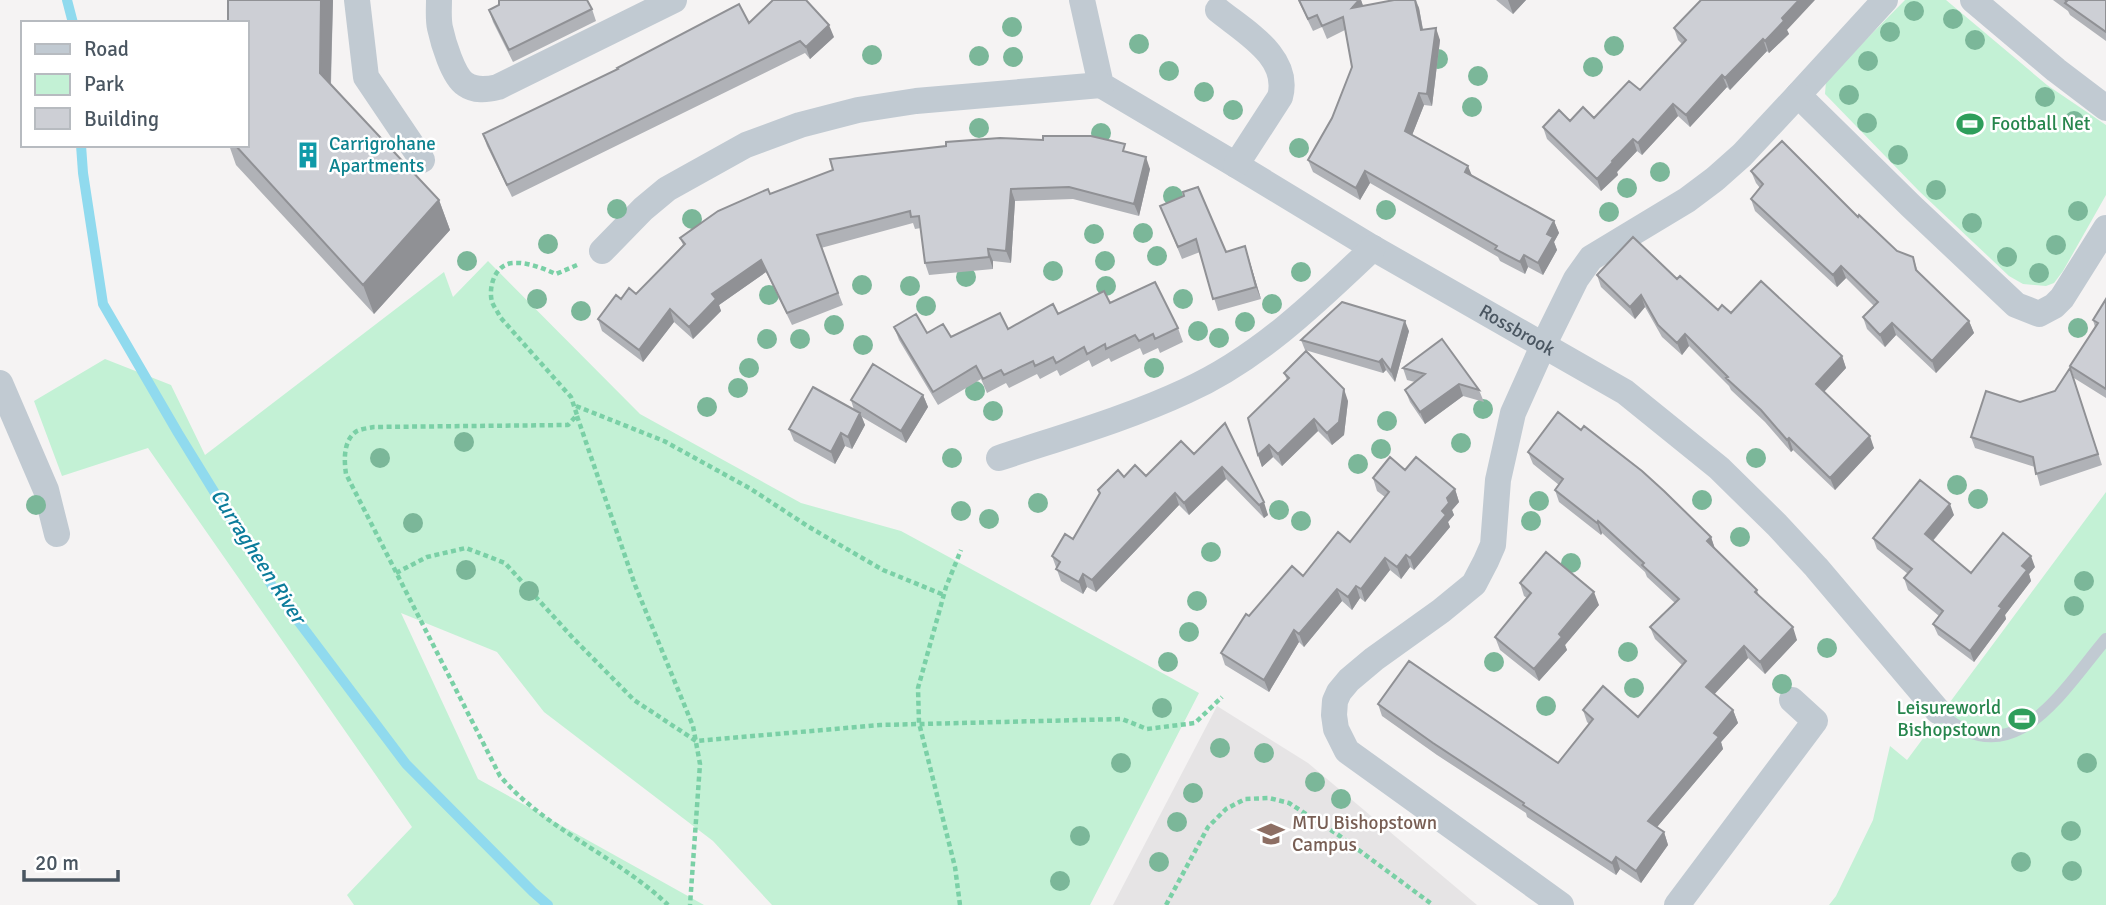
<svg xmlns="http://www.w3.org/2000/svg" width="2106" height="905" font-family="Signika,sans-serif">
  <rect width="100%" height="100%" fill="#f5f3f3"/>
  <path fill="#e6e4e5" d="M1217,706L1308,763L1477,905H1113Z"/>
  <path fill="#c3f1d5" d="M1905,0H1946L2047,85L2106,125V195L2063,271L2054,283L2046,286L2023,284L2009,276L1919,191L1825,94L1826,81L1832,74Z
    M488,261L640,414L801,503L901,531L1199,693L1090,905H772L713,841L544,712L497,652L401,613L478,779L704,905H354L347,895L412,827L148,448L62,476L34,401L105,359L171,385L205,455L444,272L453,297Z
    M2106,492V905H1829L1836,896L1873,820L1890,746L1907,760Z"/>
  <g fill="none" stroke-linecap="round" stroke-linejoin="round">
    <path stroke="#90daee" stroke-width="10" d="M67,0L73,23
      M81,145L83,173L103,304L178,433L274,589L406,764L533,892L548,905"/>
    <path stroke="#7ad0a6" stroke-width="4.5" stroke-dasharray="5 3.5" stroke-linecap="butt" d="M577,265L556,274C542,268 528,262 513,263C495,264 488,287 492,302C494,307 498,312 500,317L571,397L577,415L568,425L374,427C369,428 361,429 357,431C343,440 344,460 346,474L500,776C547,831 617,856 668,905
      M576,406L664,441L751,489L809,527L883,570L944,595
      M577,416L635,585L693,726L700,764L690,905
      M396,573L427,557L466,548L505,563L573,638L634,700L696,741L880,725L1122,719L1147,729L1195,723L1222,697
      M960,905L955,867L919,723L918,688L946,587L961,550
      M1166,905L1208,827L1226,809L1245,799L1269,798L1289,803L1337,834L1433,905"/>
    <path stroke="#c1cad2" stroke-width="12" d="M1938,711C2012,780 2061,692 2106,639"/>
    <g stroke="#c1cad2" stroke-width="26">
      <path d="M357,0L366,77L422,160"/>
      <path d="M439,0C439,9 438,19 440,28C443,42 453,76 465,84C475,91 486,90 498,87L674,0"/>
      <path id="s1" d="M1082,0L1101,85L1236,165L1373,248L1625,392L1719,468L1777,525L1816,567L1938,711"/>
      <path d="M1885,0L1798,95L1911,206L2016,305L2039,314L2054,306L2062,298L2106,228"/>
      <path d="M1973,0L2056,70L2106,108"/>
      <path d="M1218,10C1245,32 1291,57 1280,97L1236,165"/>
      <path d="M602,251L643,209L667,189L746,145L800,125L858,110L916,101L1101,85"/>
      <path d="M0,383L46,490L57,534"/>
      <path d="M999,458C1062,437 1126,419 1186,391C1259,358 1316,302 1373,248"/>
      <path d="M1561,905L1347,751L1336,729L1334,715L1335,701L1339,692L1349,680L1374,659L1441,611L1474,584L1486,561L1493,545L1498,480L1513,413L1543,346L1576,279L1591,258L1687,200L1715,179L1742,155L1798,95"/>
      <path d="M1677,905L1815,721L1792,700"/>
    </g>
  </g>
  <g fill="#7bb799">
    <circle cx="1914" cy="11" r="10"/>
    <circle cx="1953" cy="19" r="10"/>
    <circle cx="1012" cy="27" r="10"/>
    <circle cx="1890" cy="32" r="10"/>
    <circle cx="1975" cy="40" r="10"/>
    <circle cx="1139" cy="44" r="10"/>
    <circle cx="1614" cy="46" r="10"/>
    <circle cx="872" cy="55" r="10"/>
    <circle cx="979" cy="56" r="10"/>
    <circle cx="1013" cy="57" r="10"/>
    <circle cx="1438" cy="59" r="10"/>
    <circle cx="1868" cy="61" r="10"/>
    <circle cx="1593" cy="67" r="10"/>
    <circle cx="1169" cy="71" r="10"/>
    <circle cx="1478" cy="76" r="10"/>
    <circle cx="1204" cy="92" r="10"/>
    <circle cx="1849" cy="95" r="10"/>
    <circle cx="2045" cy="97" r="10"/>
    <circle cx="1472" cy="107" r="10"/>
    <circle cx="1233" cy="110" r="10"/>
    <circle cx="2074" cy="121" r="10"/>
    <circle cx="1867" cy="123" r="10"/>
    <circle cx="979" cy="128" r="10"/>
    <circle cx="1101" cy="133" r="10"/>
    <circle cx="1299" cy="148" r="10"/>
    <circle cx="1898" cy="155" r="10"/>
    <circle cx="1660" cy="172" r="10"/>
    <circle cx="1627" cy="188" r="10"/>
    <circle cx="1936" cy="190" r="10"/>
    <circle cx="1173" cy="196" r="10"/>
    <circle cx="617" cy="209" r="10"/>
    <circle cx="1386" cy="210" r="10"/>
    <circle cx="2078" cy="211" r="10"/>
    <circle cx="1609" cy="212" r="10"/>
    <circle cx="692" cy="219" r="10"/>
    <circle cx="1972" cy="223" r="10"/>
    <circle cx="1143" cy="233" r="10"/>
    <circle cx="1094" cy="234" r="10"/>
    <circle cx="548" cy="244" r="10"/>
    <circle cx="2056" cy="245" r="10"/>
    <circle cx="1157" cy="256" r="10"/>
    <circle cx="2007" cy="257" r="10"/>
    <circle cx="467" cy="261" r="10"/>
    <circle cx="1105" cy="261" r="10"/>
    <circle cx="1053" cy="271" r="10"/>
    <circle cx="1301" cy="272" r="10"/>
    <circle cx="2039" cy="273" r="10"/>
    <circle cx="966" cy="277" r="10"/>
    <circle cx="862" cy="285" r="10"/>
    <circle cx="910" cy="286" r="10"/>
    <circle cx="1106" cy="286" r="10"/>
    <circle cx="769" cy="295" r="10"/>
    <circle cx="537" cy="299" r="10"/>
    <circle cx="1183" cy="299" r="10"/>
    <circle cx="1272" cy="304" r="10"/>
    <circle cx="926" cy="306" r="10"/>
    <circle cx="581" cy="311" r="10"/>
    <circle cx="1245" cy="322" r="10"/>
    <circle cx="834" cy="325" r="10"/>
    <circle cx="2078" cy="328" r="10"/>
    <circle cx="1198" cy="331" r="10"/>
    <circle cx="1219" cy="338" r="10"/>
    <circle cx="767" cy="339" r="10"/>
    <circle cx="800" cy="339" r="10"/>
    <circle cx="863" cy="345" r="10"/>
    <circle cx="749" cy="368" r="10"/>
    <circle cx="1154" cy="368" r="10"/>
    <circle cx="738" cy="388" r="10"/>
    <circle cx="975" cy="391" r="10"/>
    <circle cx="707" cy="407" r="10"/>
    <circle cx="1483" cy="409" r="10"/>
    <circle cx="993" cy="411" r="10"/>
    <circle cx="1387" cy="421" r="10"/>
    <circle cx="464" cy="442" r="10"/>
    <circle cx="1461" cy="443" r="10"/>
    <circle cx="1381" cy="449" r="10"/>
    <circle cx="380" cy="458" r="10"/>
    <circle cx="952" cy="458" r="10"/>
    <circle cx="1756" cy="458" r="10"/>
    <circle cx="1358" cy="464" r="10"/>
    <circle cx="1957" cy="485" r="10"/>
    <circle cx="1978" cy="499" r="10"/>
    <circle cx="1702" cy="500" r="10"/>
    <circle cx="1539" cy="501" r="10"/>
    <circle cx="1038" cy="503" r="10"/>
    <circle cx="36" cy="505" r="10"/>
    <circle cx="1279" cy="510" r="10"/>
    <circle cx="961" cy="511" r="10"/>
    <circle cx="989" cy="519" r="10"/>
    <circle cx="1301" cy="521" r="10"/>
    <circle cx="1531" cy="521" r="10"/>
    <circle cx="413" cy="523" r="10"/>
    <circle cx="1740" cy="537" r="10"/>
    <circle cx="1211" cy="552" r="10"/>
    <circle cx="1571" cy="563" r="10"/>
    <circle cx="466" cy="570" r="10"/>
    <circle cx="2084" cy="581" r="10"/>
    <circle cx="529" cy="591" r="10"/>
    <circle cx="1197" cy="601" r="10"/>
    <circle cx="2074" cy="606" r="10"/>
    <circle cx="1189" cy="632" r="10"/>
    <circle cx="1827" cy="648" r="10"/>
    <circle cx="1628" cy="652" r="10"/>
    <circle cx="1168" cy="662" r="10"/>
    <circle cx="1494" cy="662" r="10"/>
    <circle cx="1782" cy="684" r="10"/>
    <circle cx="1634" cy="688" r="10"/>
    <circle cx="1546" cy="706" r="10"/>
    <circle cx="1162" cy="708" r="10"/>
    <circle cx="1220" cy="748" r="10"/>
    <circle cx="1264" cy="753" r="10"/>
    <circle cx="1121" cy="763" r="10"/>
    <circle cx="2087" cy="763" r="10"/>
    <circle cx="1315" cy="782" r="10"/>
    <circle cx="1193" cy="793" r="10"/>
    <circle cx="1341" cy="799" r="10"/>
    <circle cx="1177" cy="822" r="10"/>
    <circle cx="2071" cy="831" r="10"/>
    <circle cx="1080" cy="836" r="10"/>
    <circle cx="1159" cy="862" r="10"/>
    <circle cx="2021" cy="862" r="10"/>
    <circle cx="2072" cy="871" r="10"/>
    <circle cx="1060" cy="881" r="10"/>
  </g>
  <path fill="#b0b2b7" d="M333,0L331,85L439,200L450,230L374,314L236,165L229,145H247Z
    M1298,0H1361L1363,6L1394,0H1416L1419,8L1423,29L1440,40L1432,106L1424,105L1412,135L1472,176L1554,221L1559,233L1554,242L1557,250L1543,275L1528,267L1525,274L1500,261L1498,257L1370,183L1360,200L1313,172L1308,160L1332,118L1352,67L1345,30L1327,39L1322,27L1313,31Z
    M1496,0H1526L1513,14Z
    M2053,0H2106V41L2070,15L2068,11Z
    M592,9L596,21L513,62L493,22L489,10Z
    M749,23L834,37L810,59L805,53L512,197L487,146L483,134Z
    M1674,28L1787,30L1789,34L1769,53L1767,51L1730,90L1727,87L1690,127L1678,116L1642,155L1637,151L1617,172L1618,175L1601,191L1547,139L1543,127L1570,121L1594,118L1640,90L1682,44L1678,40Z
    M1043,140L1128,152L1150,169L1139,216L1073,199L1015,201L1011,263L993,261V269L929,275L925,263L921,228L915,229L913,223L821,248L843,305L792,325L766,272L719,305L721,311L693,339L674,322L643,362L602,331L598,319L621,299L636,294L683,245L680,238L770,194Z
    M1751,171L1858,217L1897,251L1913,257L1918,272L1969,321L1974,333L1936,373L1896,335L1885,347L1867,329L1863,317L1874,306L1846,278L1837,287L1755,211L1751,199L1760,188L1756,183Z
    M1184,196L1226,252L1245,246L1261,299L1218,311L1200,252L1182,259L1160,206Z
    M1597,275L1677,279L1718,310L1731,313L1842,356L1846,368L1824,392L1874,448L1835,490L1793,450L1791,452L1765,422L1731,390L1729,386L1689,346L1682,355L1662,337L1645,307L1635,319L1601,287Z
    M2106,299V398L2074,378L2070,366L2095,327L2093,320Z
    M1110,303L1178,328L1183,342L1160,353L1158,348L1143,355L1140,348L1111,362L1109,358L1092,367L1089,360L1060,376L1057,370L1040,379L1037,374L1009,388L1006,383L987,393L981,379L938,405L899,340L894,327L951,337L1008,329L1058,314Z
    M1409,331L1395,382L1386,370L1383,373L1305,350L1301,340Z
    M1403,368L1479,390L1484,402L1463,396L1425,424L1410,402L1405,390L1415,382L1407,380Z
    M2070,368L2102,465L2040,486L2035,467L1975,448L1971,437L2020,402L2055,391Z
    M1284,373L1348,401L1344,435L1332,445L1318,431L1282,466L1273,457L1262,467L1258,455L1287,380Z
    M923,395L928,407L906,443L862,417L865,425L852,449L845,446L835,464L794,441L789,429L854,410L851,400Z
    M1225,423L1268,515L1264,518L1226,479L1189,515L1179,505L1096,592L1087,587L1083,594L1061,581L1052,556L1073,539L1099,495L1098,490L1124,477L1146,476L1194,454Z
    M1528,452L1711,537L1715,549L1757,590L1759,596L1797,640L1765,674L1748,658L1714,694L1733,710L1738,723L1721,742L1723,749L1657,827L1664,832L1668,845L1641,883L1620,869L1616,875L1527,817L1526,813L1437,755L1382,716L1378,704L1558,763L1589,724L1587,722L1583,710L1638,717L1682,665L1655,639L1650,627L1675,603L1647,577L1645,572L1602,533L1601,535L1559,502L1555,490L1559,485L1533,464Z
    M1405,470L1455,489L1459,502L1452,510L1454,515L1448,522L1450,527L1414,570L1410,567L1401,579L1390,570L1365,602L1360,598L1352,610L1342,601L1304,647L1299,642L1269,692L1225,665L1221,653L1249,616L1350,542L1385,497L1377,491L1373,478Z
    M1954,515L1933,541L1971,573L2035,567L2029,574L2031,581L2005,615L2006,619L1974,662L1938,635L1933,624L1939,616L1908,590L1904,578L1908,574L1877,549L1873,538Z
    M1520,583L1599,605L1565,645L1567,650L1539,681L1500,650L1495,637L1527,598L1524,596Z"/>
  <path fill="#909195" d="M321,0H333L330,102L320,73Z
    M1359,0H1361L1365,11L1352,8Z
    M1415,0L1419,8L1425,42L1421,30Z
    M1508,0H1526L1513,14Z
    M1799,0H1815L1787,30L1789,34L1769,53L1765,41L1782,18Z
    M829,25L834,37L810,59L806,47Z
    M1436,28L1440,40L1432,106L1427,94Z
    M1763,39L1767,51L1730,90L1725,78Z
    M1722,75L1727,87L1690,127L1686,115Z
    M1419,93L1424,105L1409,143L1405,131Z
    M1673,104L1678,116L1642,155L1638,143Z
    M1633,139L1637,151L1617,172L1618,175L1601,191L1597,179L1612,161Z
    M1146,157L1150,169L1139,216L1134,204Z
    M1468,166L1473,178L1465,172Z
    M1365,171L1370,183L1360,200L1356,188Z
    M1011,189L1015,201L1011,263L1006,251Z
    M439,200L450,230L374,314L363,285Z
    M1554,221L1559,233L1554,242L1557,250L1543,275L1538,263L1547,234Z
    M1245,246L1249,259L1261,299L1256,287Z
    M988,249L993,261V269L989,257Z
    M1524,255L1528,267L1525,274L1520,262Z
    M761,260L766,272L719,305L721,311L693,339L689,327L712,294Z
    M1841,266L1846,278L1837,287L1833,275Z
    M1641,295L1645,307L1635,319L1630,307Z
    M670,309L674,322L643,362L639,350Z
    M1405,321L1409,331L1395,382L1391,371Z
    M1969,321L1974,333L1936,373L1932,361Z
    M1892,323L1896,335L1885,347L1880,335Z
    M1685,334L1689,346L1682,355L1677,343Z
    M1842,356L1846,368L1820,396L1816,384Z
    M1382,359L1386,370L1383,373L1379,362Z
    M1459,384L1463,396L1425,424L1420,412Z
    M1344,389L1348,401L1344,435L1332,445L1327,433Z
    M923,395L928,407L906,443L901,431Z
    M860,413L865,425L852,449L848,437Z
    M1314,419L1318,431L1282,466L1278,454Z
    M841,433L845,446L835,464L831,452Z
    M1870,436L1874,448L1835,490L1830,478Z
    M1789,438L1793,450L1791,452L1787,440Z
    M1269,445L1273,457L1262,467L1258,455Z
    M1222,467L1226,479L1189,515L1184,503Z
    M1455,489L1459,502L1452,510L1454,515L1448,522L1450,527L1414,570L1410,558L1442,511L1447,498Z
    M1175,493L1179,505L1096,592L1092,580Z
    M1264,502L1268,515L1264,518L1259,505Z
    M1950,504L1954,515L1929,545L1925,534Z
    M1598,521L1602,533L1601,535L1597,523Z
    M1711,537L1715,549L1707,541Z
    M1406,555L1410,567L1401,579L1397,567Z
    M2031,556L2035,567L2029,574L2031,581L2005,615L2006,619L1974,662L1970,651L2022,566Z
    M1385,558L1390,570L1365,602L1361,589Z
    M1083,574L1087,587L1083,594L1079,582Z
    M1356,586L1360,598L1352,610L1348,597Z
    M1337,589L1342,601L1304,647L1299,634Z
    M1594,592L1599,605L1565,645L1567,650L1539,681L1534,669L1559,634Z
    M1793,627L1797,640L1765,674L1760,662Z
    M1294,630L1299,642L1269,692L1264,680Z
    M1744,646L1748,658L1710,699L1706,687Z
    M1733,710L1738,723L1721,742L1723,749L1652,833L1648,821L1714,733Z
    M1664,832L1668,845L1641,883L1636,871Z
    M1616,857L1620,869L1616,875L1612,863Z"/>
  <path fill="#cdcfd5" stroke="#909195" stroke-width="2" d="M228,0H321L320,73L439,200L363,285L235,145H247V23H228Z
    M499,0H587L592,9L509,50L489,10L499,5Z
    M773,0H806L829,25L806,47L800,41L507,185L483,134L618,69L617,68L739,4L749,23Z
    M1299,0H1359L1352,8L1394,0H1415L1421,30L1436,28L1427,94L1419,93L1405,131L1468,166L1465,172L1554,221L1547,234L1553,237L1538,263L1524,255L1520,262L1495,249L1497,246L1365,171L1356,188L1308,160L1332,118L1352,67L1343,17L1322,26L1317,15L1308,19Z
    M1701,0H1799L1782,18L1784,21L1765,41L1763,39L1725,78L1722,75L1686,115L1673,104L1638,143L1633,139L1612,161L1613,162L1597,179L1543,127L1559,110L1570,121L1583,107L1594,118L1629,81L1640,90L1686,40L1674,28Z
    M2065,0H2106V32L2065,3L2067,1Z
    M1043,136H1091L1125,144L1123,151L1146,157L1134,204L1069,187L1011,189L1006,251L988,249L989,257L925,263L919,216L911,217L910,211L817,235L838,293L787,313L761,260L712,294L716,299L689,327L670,309L639,350L598,319L616,295L621,299L629,288L636,294L685,244L680,238L718,211L768,189L770,194L833,170L830,159L946,146V142L1000,138L1043,140Z
    M1782,141L1858,217L1859,215L1897,251L1913,257L1916,270L1969,321L1932,361L1892,323L1880,335L1863,317L1878,302L1841,266L1833,275L1751,199L1763,184L1751,171Z
    M1198,187L1226,252L1245,246L1256,287L1213,299L1196,239L1178,247L1160,206L1184,196L1183,192Z
    M1633,237L1677,279L1680,276L1718,310L1722,305L1731,313L1761,281L1842,356L1816,384L1870,436L1830,478L1789,438L1787,440L1761,410L1726,378L1728,377L1685,334L1677,343L1658,325L1641,295L1630,307L1597,275Z
    M1155,282L1178,328L1155,339L1153,334L1139,341L1135,335L1106,349L1105,344L1087,354L1084,347L1056,363L1053,357L1035,366L1033,361L1004,375L1001,370L983,379L976,366L933,392L894,327L916,314L927,333L943,324L951,337L1000,313L1008,329L1053,304L1058,314L1104,291L1110,303Z
    M2106,299V389L2070,366L2098,323L2093,320Z
    M1342,302L1405,321L1391,371L1382,359L1379,362L1301,340Z
    M1442,339L1479,390L1459,384L1420,412L1405,390L1425,374L1403,368Z
    M1306,351L1344,389L1339,422L1327,433L1314,419L1278,454L1269,445L1258,455L1248,418L1289,378L1284,373Z
    M873,364L923,395L901,431L851,400Z
    M2070,368L2098,454L2036,474L2033,457L1971,437L1986,391L2020,402L2055,391Z
    M813,387L860,413L848,437L841,433L831,452L789,429Z
    M1558,412L1581,430L1584,426L1642,471L1664,491L1711,537L1707,541L1757,590L1755,592L1793,627L1760,662L1744,646L1706,687L1733,710L1714,733L1719,737L1648,821L1664,832L1636,871L1616,857L1612,863L1523,805L1524,803L1433,743L1378,704L1409,661L1558,763L1593,719L1583,710L1603,686L1638,717L1686,661L1650,627L1679,599L1642,565L1644,563L1598,521L1597,523L1555,490L1563,479L1528,452Z
    M1225,423L1264,502L1259,505L1222,467L1184,503L1175,493L1092,580L1083,574L1079,582L1056,569L1060,562L1052,556L1065,534L1073,539L1100,493L1098,490L1118,470L1124,477L1135,465L1146,476L1181,441L1194,454Z
    M1390,457L1405,470L1416,457L1455,489L1447,498L1449,503L1442,511L1446,515L1410,558L1406,555L1397,567L1385,558L1361,589L1356,586L1348,597L1337,589L1299,634L1294,630L1264,680L1221,653L1246,614L1249,616L1292,566L1303,576L1338,532L1350,542L1389,492L1373,478Z
    M1920,480L1950,504L1925,534L1971,573L2003,533L2031,556L2022,566L2027,570L1999,606L2002,608L1970,651L1933,624L1943,611L1904,578L1912,569L1873,538Z
    M1546,552L1594,592L1559,634L1562,637L1534,669L1495,637L1531,593L1520,583Z"/>
  <defs>
    <g id="stadium-bare" transform="scale(2.1)"><path d="M0-5a6.5 5 0 1 0 0 10a6.5 5 0 1 0 0-10ZM-3.5-1.8h7v3.6h-7Z" fill="#2e9e5b" stroke="#fff" stroke-width="2.5" paint-order="stroke"/></g>
    <g id="building-bare" transform="scale(2.1)"><path d="M-4-6H4V6H1V3H-1V6H-4ZM-2.5-4.3h1.7v1.8h-1.7ZM.8-4.3h1.7v1.8H.8ZM-2.5-1h1.7V.8h-1.7ZM.8-1h1.7V.8H.8Z" fill="#0f9aa8" stroke="#fff" stroke-width="2.5" paint-order="stroke"/></g>
    <g id="university-bare" transform="scale(2.1)"><path d="M0-5L7-2L0 1L-7-2ZM-4 1L0 2.5L4 1V4Q0 6-4 4Z" fill="#8d6e63" stroke="#fff" stroke-width="2.5" paint-order="stroke"/></g>
  </defs>
  <g fill-rule="evenodd">
    <use href="#stadium-bare" x="1970" y="124"/>
    <use href="#building-bare" x="308" y="155"/>
    <use href="#stadium-bare" x="2022" y="719"/>
    <use href="#university-bare" x="1271" y="834"/>
  </g>
  <g text-anchor="middle" dominant-baseline="central" stroke-width="5" stroke-linejoin="round" paint-order="stroke">
    <g font-size="19" fill="#27864d" stroke="#fff" text-anchor="start">
      <text x="1991" y="124">Football Net</text>
      <text x="2001" y="708" text-anchor="end">Leisureworld<tspan x="2001" dy="22">Bishopstown</tspan></text>
    </g>
    <g font-size="19" fill="#0d838f" stroke="#fff" text-anchor="start">
      <text x="329" y="144">Carrigrohane<tspan x="329" dy="22">Apartments</tspan></text>
    </g>
    <g font-size="19" fill="#4a5661" stroke="#fff">
      <text stroke="none"><textPath href="#s1" startOffset="570">Rossbrook</textPath></text>
    </g>
    <g font-size="19" fill="#785e54" stroke="#fff" text-anchor="start">
      <text x="1292" y="823">MTU Bishopstown<tspan x="1292" dy="22">Campus</tspan></text>
    </g>
    <g font-size="21" font-style="italic" fill="#0c7c9b" stroke="#fff">
      <text transform="translate(258 556) rotate(57)">Curragheen River</text>
    </g>
  </g>
  <rect x="21" y="21" width="228" height="126" fill="#ffffff" stroke="#b7bbc0" stroke-width="2"/>
  <rect x="35" y="44" width="35" height="10" fill="#c1cad2" stroke="#b7bbc0" stroke-width="2"/>
  <text x="84" y="56" font-size="21" fill="#4a5661">Road</text>
  <rect x="35" y="74" width="35" height="21" fill="#c3f1d5" stroke="#b7bbc0" stroke-width="2"/>
  <text x="84" y="91" font-size="21" fill="#4a5661">Park</text>
  <rect x="35" y="108" width="35" height="21" fill="#cdcfd5" stroke="#b7bbc0" stroke-width="2"/>
  <text x="84" y="126" font-size="21" fill="#4a5661">Building</text>
  <path d="M24 870v10h94v-10" fill="none" stroke="#4a5661" stroke-width="3.5"/>
  <text x="35" y="870" font-size="21" fill="#4a5661" stroke="#ffffff" stroke-width="5" paint-order="stroke">20 m</text>
</svg>
